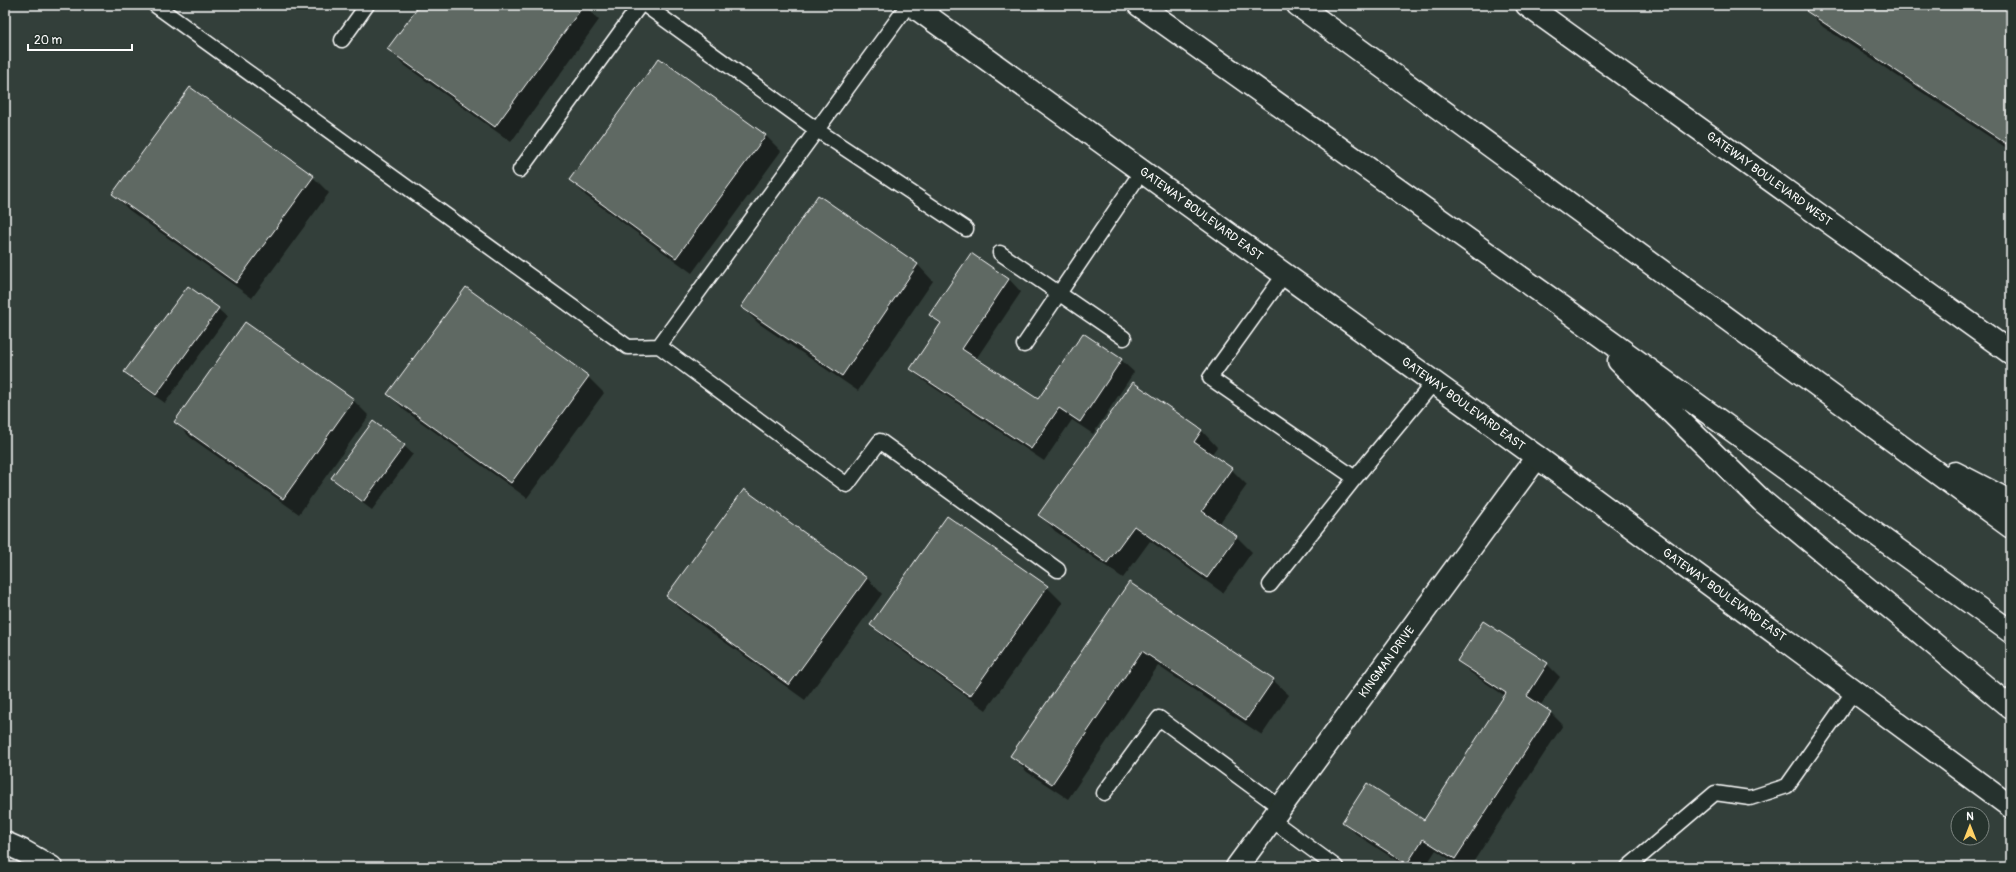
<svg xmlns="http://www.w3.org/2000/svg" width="2016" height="872" font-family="Pangolin,sans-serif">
  <rect width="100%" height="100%" fill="#333f3a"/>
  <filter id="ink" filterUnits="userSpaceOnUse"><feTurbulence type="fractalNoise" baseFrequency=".025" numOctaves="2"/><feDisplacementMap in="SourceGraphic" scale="8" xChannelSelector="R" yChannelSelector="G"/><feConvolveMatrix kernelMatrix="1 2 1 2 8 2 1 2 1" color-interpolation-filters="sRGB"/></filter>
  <g filter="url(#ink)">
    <path fill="#0007" d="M322,5H334L330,11Z
      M421,5H584L599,20L511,142L404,65L389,49Z
      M1812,5H2011V151L1823,27L1807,11Z
      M659,59L766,136L781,151L692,273L586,196L571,180Z
      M5,77L9,82L5,107Z
      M313,177L329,193L252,298L129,210L113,194Z
      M818,197L918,265L933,281L858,391L758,323L742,307Z
      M971,255L1009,279L1021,292L976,359L1038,400L1121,360L1134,372L1093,434L1072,420L1044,461L924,381L911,369L941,325L931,315Z
      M466,289L588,377L604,393L527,498L404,410L389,394Z
      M218,309L227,317L165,403L134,381L125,372Z
      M1133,383L1202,431L1217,447L1211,455L1231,469L1247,485L1219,524L1236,536L1252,552L1223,593L1150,541L1123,578L1055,531L1040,515Z
      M353,400L369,416L299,514L191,438L175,422Z
      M404,446L413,454L372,510L341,487L332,478Z
      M744,490L867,578L882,594L805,700L683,612L667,596Z
      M1129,583L1273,680L1289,695L1262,735L1158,666L1068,799L1027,772L1012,756Z
      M1047,587L1063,603L986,710L887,640L871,625Z
      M1458,661L1547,664L1560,677L1540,706L1550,712L1563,725L1470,867H1461L1436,850L1425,867H1406L1356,834L1343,822L1424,821L1505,696L1471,673Z"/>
    <path fill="#5f6964" stroke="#fff" d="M420,5H584L495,127L387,49Z
      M1810,5H2011V147L1806,11Z
      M659,58L766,135L676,258L569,180Z
      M190,87L314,176L236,283L112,194Z
      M818,195L918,264L842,376L741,307Z
      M971,253L1009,279L962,349L1038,399L1083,333L1122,359L1080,422L1059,408L1031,449L910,369L941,323L929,315Z
      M188,286L219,308L156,395L124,372Z
      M466,287L589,376L511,483L387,394Z
      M245,322L354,399L283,499L174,422Z
      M1133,382L1202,430L1194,442L1232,468L1202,511L1237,536L1207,578L1134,526L1107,563L1038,515Z
      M373,421L405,445L363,502L331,478Z
      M744,489L867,578L789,685L666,596Z
      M947,516L1048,586L970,696L870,625Z
      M1129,582L1274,679L1246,720L1142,651L1052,784L1010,756Z
      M1483,621L1548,663L1527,696L1551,712L1455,859L1423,839L1407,864L1342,822L1367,783L1424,820L1506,693L1457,661Z"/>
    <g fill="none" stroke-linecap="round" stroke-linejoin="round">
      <g stroke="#fff" stroke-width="17">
        <path id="service" d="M155,5L628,347L659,346L908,5
          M645,5L817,130L966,229
          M342,40L367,5
          M520,170L640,5
          M1000,253L1124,338
          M1024,345L1142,171
          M659,346L847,485L880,441L1058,570
          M1355,478L1434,382
          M1270,585L1355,478L1210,378L1284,275
          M1104,793L1159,718L1281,808
          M1272,820L1336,867
          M1628,867L1715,793L1750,798L1787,786L1854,691"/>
      </g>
      <g stroke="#fff" stroke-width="25">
        <path id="minor" d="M1237,867L1537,457"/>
      </g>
      <g stroke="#fff" stroke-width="25">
        <path id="tertiary" d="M5,843L23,851L51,867"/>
      </g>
      <g stroke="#fff" stroke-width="25">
        <path id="secondary" d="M912,5L1537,457L2011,807
          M1527,5L2011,353"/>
      </g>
      <g stroke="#fff" stroke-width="25">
        <path id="motorway" d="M1139,5L1565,309L2011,632
          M1298,5L2011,527
          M1619,361L1762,501L2011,708
          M1955,473L2011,502"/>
      </g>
      <use href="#service" stroke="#26332d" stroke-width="14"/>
      <use href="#minor" stroke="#26332d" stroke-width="22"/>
      <use href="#tertiary" stroke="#26332d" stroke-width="22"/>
      <use href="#secondary" stroke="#26332d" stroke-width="22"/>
      <use href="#motorway" stroke="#26332d" stroke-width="22"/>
    </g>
  </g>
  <g text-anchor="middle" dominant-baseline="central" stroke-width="3" stroke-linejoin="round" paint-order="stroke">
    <g font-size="12" fill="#fff" stroke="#26332d">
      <text transform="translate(1769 179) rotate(36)">GATEWAY BOULEVARD WEST</text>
      <text transform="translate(1201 214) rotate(36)">GATEWAY BOULEVARD EAST</text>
      <text transform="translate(1463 404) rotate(36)">GATEWAY BOULEVARD EAST</text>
      <text transform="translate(1724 595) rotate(36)">GATEWAY BOULEVARD EAST</text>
      <text transform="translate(1387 662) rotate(-54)">KINGMAN DRIVE</text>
    </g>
  </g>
  <rect width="2016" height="872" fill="none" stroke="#26332d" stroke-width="20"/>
  <rect x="10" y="10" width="1996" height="852" fill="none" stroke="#fff" stroke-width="1.5" filter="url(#ink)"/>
  <g transform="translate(1970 826)"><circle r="19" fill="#26332d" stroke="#7d8581"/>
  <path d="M0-3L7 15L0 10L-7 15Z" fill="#ffd166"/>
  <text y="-6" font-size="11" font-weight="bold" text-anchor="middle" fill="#ffffff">N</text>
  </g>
  <path d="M28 44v6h104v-6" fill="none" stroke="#ffffff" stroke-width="2"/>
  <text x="34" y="44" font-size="12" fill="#ffffff" stroke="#26332d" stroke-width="3" paint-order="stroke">20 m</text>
</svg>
